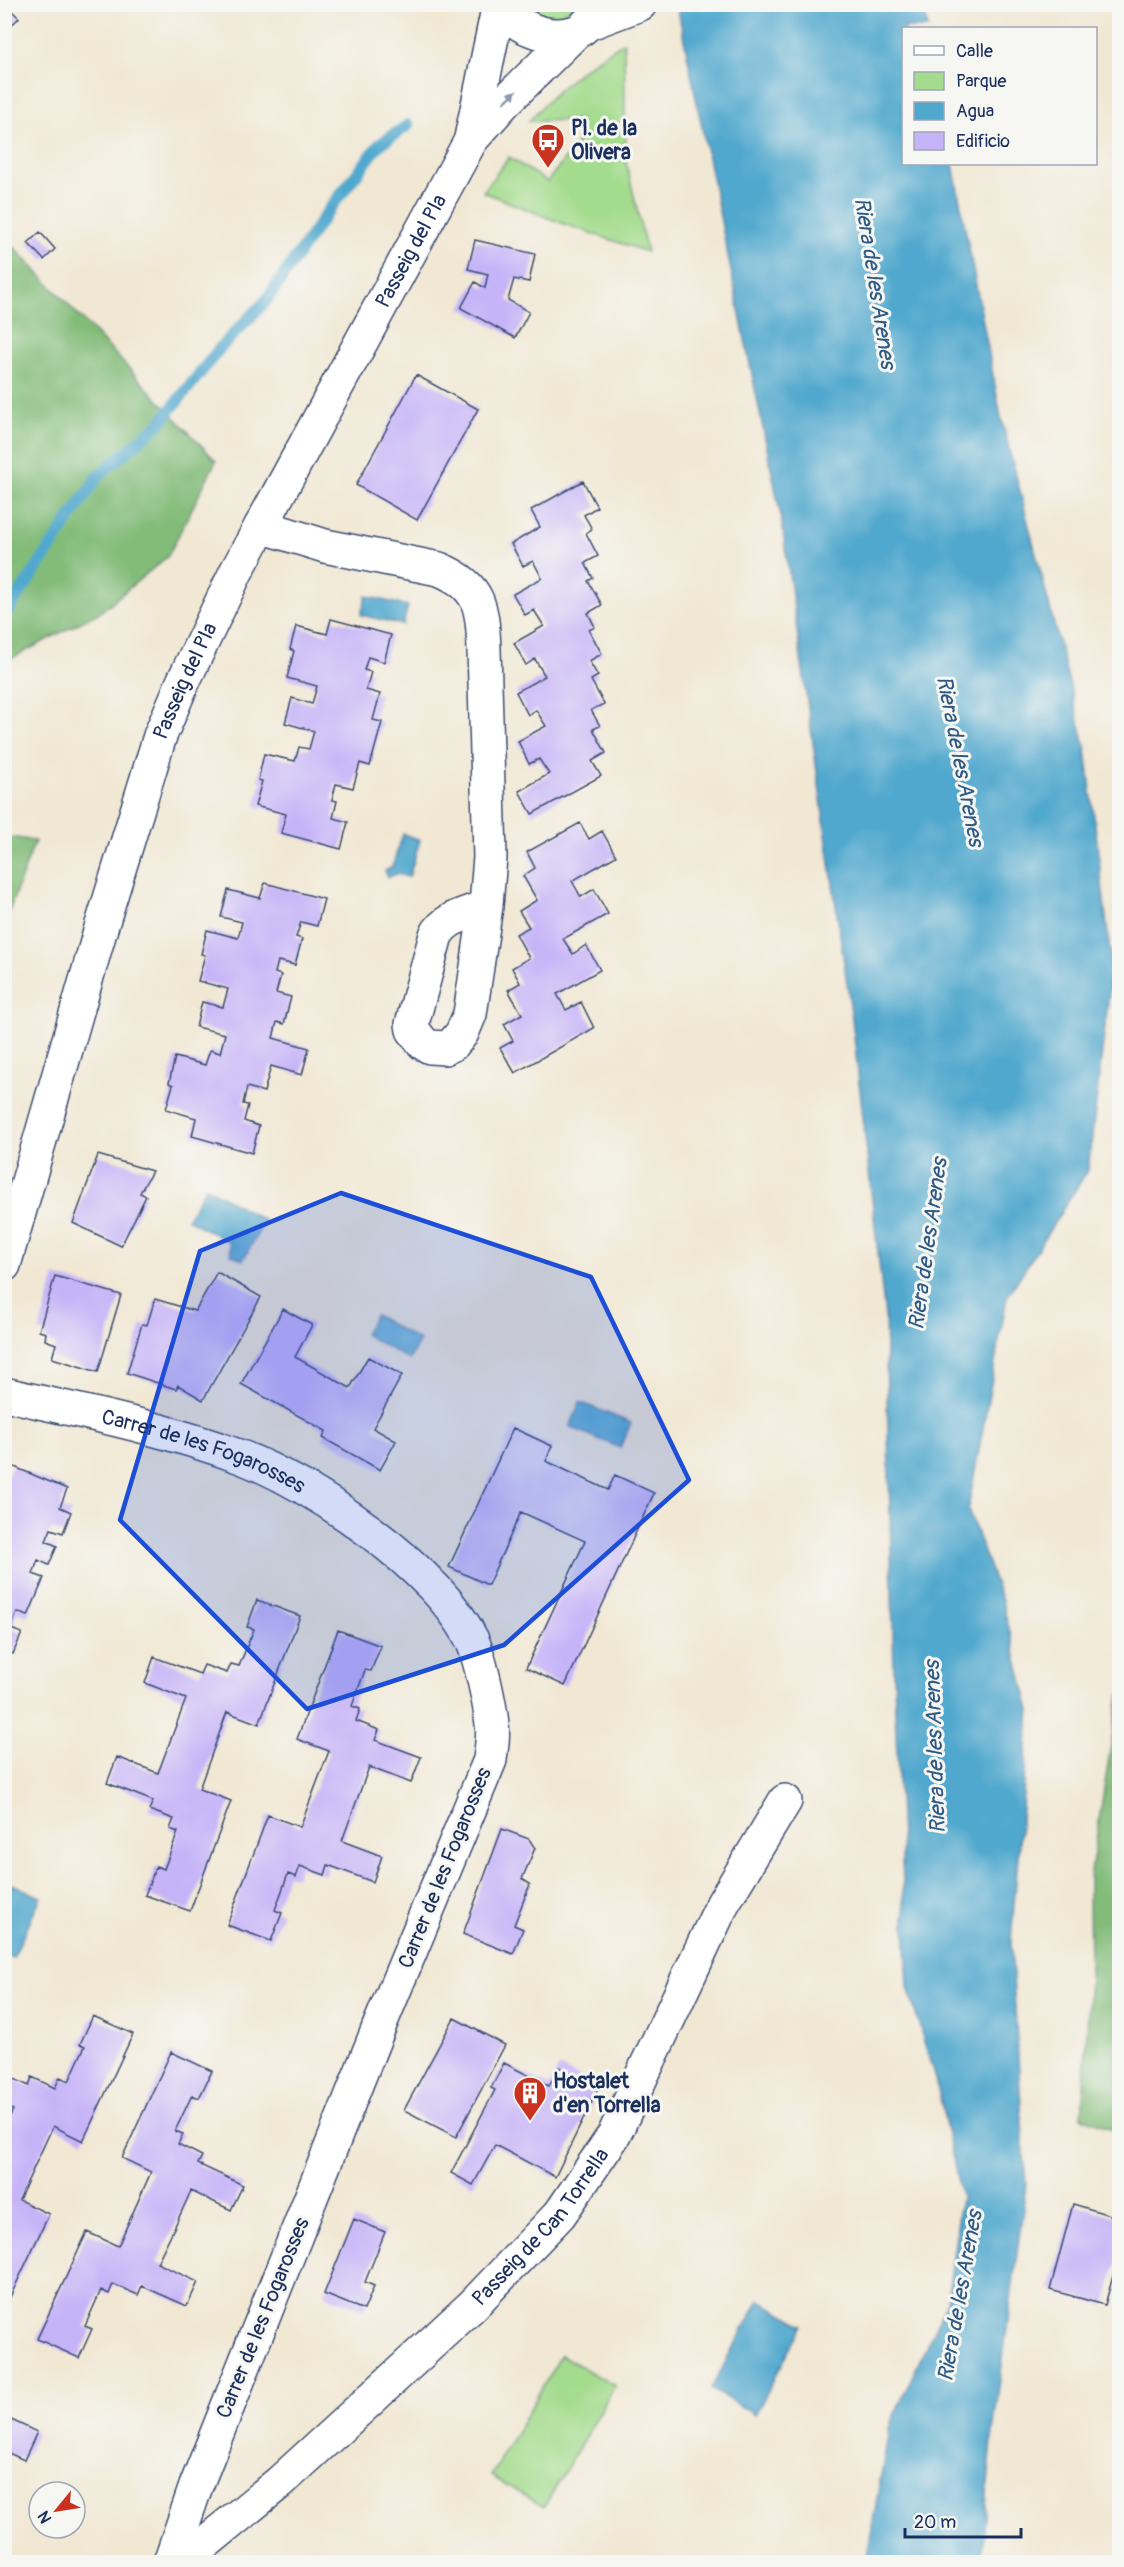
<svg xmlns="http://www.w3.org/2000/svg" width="1124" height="2567" font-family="Pangolin,sans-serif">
  <rect width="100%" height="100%" fill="#f6f6f2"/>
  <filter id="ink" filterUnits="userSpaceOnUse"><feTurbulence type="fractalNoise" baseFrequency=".0167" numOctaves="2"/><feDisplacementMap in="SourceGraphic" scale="12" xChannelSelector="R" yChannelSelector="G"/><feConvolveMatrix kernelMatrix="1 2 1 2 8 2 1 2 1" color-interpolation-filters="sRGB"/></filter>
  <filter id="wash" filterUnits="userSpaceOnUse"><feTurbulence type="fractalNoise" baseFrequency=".008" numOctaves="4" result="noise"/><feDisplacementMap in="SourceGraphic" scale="24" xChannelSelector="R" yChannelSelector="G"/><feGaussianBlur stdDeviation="1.35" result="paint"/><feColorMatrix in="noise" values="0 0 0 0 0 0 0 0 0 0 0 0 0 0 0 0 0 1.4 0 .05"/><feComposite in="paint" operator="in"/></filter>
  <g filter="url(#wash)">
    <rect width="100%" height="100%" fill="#f1e8d4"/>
    <path fill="#a4dc8e" stroke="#608676" stroke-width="1.5" d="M522,5H575C555,22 541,22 522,5Z
      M624,42L626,162L647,252L564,224L483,192L509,157L547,182L577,143L579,120L529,121C560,85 584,67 624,42Z
      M561,2355L615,2386L544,2507L491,2476Z"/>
    <path fill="#83bc79" stroke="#4f766c" stroke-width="1.5" d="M13,246L216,461L168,556L100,612L5,662L4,256Z
      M5,836L35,841L5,922L4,836Z
      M1119,1694V2132L1082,2117L1090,1977L1089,1884Z"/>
    <path fill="#51a8ce" stroke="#366c96" stroke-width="1.5" d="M677,5H923L928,28H904V164H953L1001,417L1086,749L1112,968L1088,1170L1007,1297L968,1509L1002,1601L1030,1710L1011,1942L1026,2186L992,2440L981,2562H866L890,2424L947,2302L961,2197L939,2093L908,1987L895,1713L885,1317L852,1019L781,517Z
      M366,596L408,606L403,625L361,615Z
      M403,834L420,840L409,877L397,874L388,877L385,871L392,867Z
      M206,1187L265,1221L243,1260L231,1254L229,1242L187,1219Z
      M375,1315L420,1341L409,1360L364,1334Z
      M580,1402L631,1423L620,1448L570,1427Z
      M12,1884L41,1897L13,1958L4,1954L5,1899Z
      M759,2300L803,2325L755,2415L711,2389Z"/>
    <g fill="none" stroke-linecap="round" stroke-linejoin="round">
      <path stroke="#51a8ce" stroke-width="12" d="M4,617L99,475L160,423L220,348L266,301L328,211L379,145L408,125"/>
    </g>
    <g id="blocks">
      <path fill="#c6b4f8" d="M4,4H10L8,7L19,18L4,32Z
        M40,232L55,249L44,260L28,243Z
        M475,240L535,254L529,282L514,279L508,300L529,312L515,338L461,308L475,282L485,288L488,274L468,269Z
        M416,375L478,409L417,520L356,485Z
        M583,481L597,507L584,515L592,529L586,533L598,556L585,563L593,578L588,581L602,605L588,613L595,627L589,630L602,654L589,661L598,676L591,680L604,704L591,710L600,726L593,729L606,753L592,761L601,776L532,814L519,791L549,774L539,759L529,764L518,741L546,726L536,710L528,715L516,692L545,676L535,659L526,665L514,643L544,626L534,610L525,615L513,594L542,578L533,561L523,566L511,544L540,527L531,510Z
        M331,619L391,635L384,662L368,657L364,670L371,672L366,690L380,694L373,720L382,722L370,766L360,763L353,788L336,784L332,800L337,801L333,818L348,822L341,849L281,833L286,814L255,806L262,781L258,780L264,754L295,761L299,747L309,749L314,731L285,723L292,698L312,704L317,686L287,678L294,651L290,649L296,626L327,634Z
        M580,823L589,839L602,831L616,856L572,881L581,897L594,889L608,914L563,939L573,954L586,945L600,970L557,994L566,1010L581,1002L594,1028L515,1073L500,1048L513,1041L504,1024L522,1014L508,990L520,983L512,968L529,958L516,934L529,927L519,911L537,900L523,876L535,868L527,852Z
        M265,883L324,899L317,926L301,922L296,937L302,939L295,965L278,961L275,973L281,975L276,993L291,997L284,1024L277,1022L273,1038L309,1048L302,1075L271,1066L264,1092L247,1087L243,1104L248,1105L244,1121L259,1126L252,1153L192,1136L196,1118L166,1109L173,1085L169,1083L175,1057L205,1065L210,1050L220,1053L225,1034L196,1027L202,1002L223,1007L228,989L198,981L205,955L201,954L207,930L238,938L242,922L221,917L228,890L260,898Z
        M98,1155L152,1171L140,1193L146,1196L121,1246L73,1223Z
        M217,1272L261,1297L203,1400L178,1385L176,1389L127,1373L142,1324L147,1325L155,1299L195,1311Z
        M55,1276L121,1295L98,1372L52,1358L56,1344L45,1340L46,1333L39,1331Z
        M283,1309L312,1325L295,1357L350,1388L368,1357L402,1375L373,1428L396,1441L380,1470L323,1438L326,1431L241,1384Z
        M513,1428L552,1446L546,1461L608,1490L615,1475L654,1493L565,1686L526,1668L585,1541L521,1512L488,1585L449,1567Z
        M12,1466L67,1489L60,1507L71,1512L63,1533L51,1529L46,1541L57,1546L49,1565L38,1560L33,1574L44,1578L28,1616L17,1612L11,1629L22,1633L13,1654L4,1650V1484Z
        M257,1600L300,1616L259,1724L227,1712L199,1789L231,1801L190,1911L145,1895L156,1866L164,1869L178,1832L170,1829L174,1819L149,1810L153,1801L107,1783L117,1757L158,1773L186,1699L145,1683L154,1657L200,1674L204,1665L227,1673L231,1664L239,1666L254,1629L247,1627Z
        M338,1630L381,1646L371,1671L365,1670L352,1706L360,1709L356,1721L379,1730L375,1740L421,1757L411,1783L369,1767L342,1841L382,1856L373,1882L328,1865L325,1875L300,1866L296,1877L288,1874L275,1910L282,1913L271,1941L227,1925L268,1815L300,1827L329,1751L297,1739Z
        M502,1829L529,1839L535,1848L522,1879L530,1884L514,1925L523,1929L513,1954L463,1934Z
        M93,2016L133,2034L83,2141L53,2126L19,2200L49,2214L4,2310V2127L13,2110L4,2106V2074L29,2086L32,2077L55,2088L60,2077L69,2081L85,2046L80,2044Z
        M454,2018L505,2045L456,2137L404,2110Z
        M171,2052L212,2071L199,2098L192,2095L175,2131L183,2134L178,2144L202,2156L198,2164L243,2185L231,2210L191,2191L175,2226L157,2263L198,2282L187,2306L142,2286L138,2295L113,2284L109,2294L101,2290L85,2326L92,2329L79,2358L37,2339L87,2232L118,2246L151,2172L122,2158Z
        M504,2063L549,2086L559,2067L599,2087L555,2177L495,2145L473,2185L451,2173L495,2090L491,2088Z
        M1073,2204L1120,2218V2250L1105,2305L1050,2290Z
        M354,2219L385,2232L365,2282L374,2286L364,2310L324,2294Z
        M5,2417L37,2432L24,2460L4,2451Z"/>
    </g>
  </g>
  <g filter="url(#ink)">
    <use href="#blocks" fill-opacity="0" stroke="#3b4b70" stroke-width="1.5"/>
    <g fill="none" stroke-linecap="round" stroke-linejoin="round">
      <g stroke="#3b4b70" stroke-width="36">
        <g id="minor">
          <path d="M501,4C513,28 550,41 576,32C587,28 595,14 601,4"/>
          <path d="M587,24L640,4"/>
          <path d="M471,138L499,4"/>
          <path d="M261,526L325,546L439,569C481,586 482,607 484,649L490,857L486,906L470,1014L462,1033L453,1044L445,1048L430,1047L423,1043L413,1030L412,1024L436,935C447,916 467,915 486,906"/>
          <path id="s1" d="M4,1265L101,928L160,736L183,682L236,572L471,140L503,104L576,32"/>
          <path id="s2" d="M4,1394C84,1412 164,1428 241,1457C313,1484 438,1569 472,1640C480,1658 490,1704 492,1724C494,1735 491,1749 490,1760L381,2022L196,2486L170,2562"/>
          <path id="s3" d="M182,2562L280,2482L371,2399L473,2305L560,2214L614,2135L723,1903L785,1801"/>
        </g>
      </g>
      <use href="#minor" stroke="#fff" stroke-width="33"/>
    </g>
    <defs><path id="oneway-solid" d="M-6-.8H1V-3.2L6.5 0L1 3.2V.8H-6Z" transform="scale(1.5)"/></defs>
    <use fill="#8d97ae" href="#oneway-solid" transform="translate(510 97) rotate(-45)"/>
  </g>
  <path fill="#1d4ed8" fill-opacity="0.2" stroke="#1d4ed8" stroke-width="4.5" stroke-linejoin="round" d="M341,1193L591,1277L689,1480L504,1645L307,1709L120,1520L200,1251Z"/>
  <defs>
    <g id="bus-pin" transform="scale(1.725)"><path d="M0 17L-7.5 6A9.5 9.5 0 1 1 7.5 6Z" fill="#c8321e" stroke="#f6f6f2"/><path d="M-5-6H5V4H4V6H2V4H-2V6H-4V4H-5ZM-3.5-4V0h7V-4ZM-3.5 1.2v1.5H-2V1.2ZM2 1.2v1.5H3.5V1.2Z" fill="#fff"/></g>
    <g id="building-pin" transform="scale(1.725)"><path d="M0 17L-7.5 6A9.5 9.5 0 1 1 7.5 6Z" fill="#c8321e" stroke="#f6f6f2"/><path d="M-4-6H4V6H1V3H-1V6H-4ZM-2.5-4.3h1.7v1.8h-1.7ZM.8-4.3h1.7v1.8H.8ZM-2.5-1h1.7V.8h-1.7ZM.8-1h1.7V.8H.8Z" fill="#fff"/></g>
  </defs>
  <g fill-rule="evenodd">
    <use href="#bus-pin" x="548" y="140"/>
    <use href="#building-pin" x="530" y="2093"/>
  </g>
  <g text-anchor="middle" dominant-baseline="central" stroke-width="6" stroke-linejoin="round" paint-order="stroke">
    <g font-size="21" font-weight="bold" fill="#1b2f5e" stroke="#f6f6f2" text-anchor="start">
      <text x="571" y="128">Pl. de la<tspan x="571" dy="24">Olivera</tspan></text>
      <text x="553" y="2081">Hostalet<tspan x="553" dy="24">d'en Torrella</tspan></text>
    </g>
    <g font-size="21" fill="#1b2f5e" stroke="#f6f6f2">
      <text stroke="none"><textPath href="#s1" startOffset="1098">Passeig del Pla</textPath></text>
      <text stroke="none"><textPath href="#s1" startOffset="612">Passeig del Pla</textPath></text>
      <text stroke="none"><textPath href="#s2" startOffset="208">Carrer de les Fogarosses</textPath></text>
      <text transform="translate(445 1868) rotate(-68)">Carrer de les Fogarosses</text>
      <text stroke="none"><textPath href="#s3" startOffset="492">Passeig de Can Torrella</textPath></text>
      <text transform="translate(263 2318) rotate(-68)">Carrer de les Fogarosses</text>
    </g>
    <g font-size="22" font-style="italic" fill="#2e5985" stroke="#f6f6f2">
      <text transform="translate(875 283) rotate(81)">Riera de les Arenes</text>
      <text transform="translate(960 761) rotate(79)">Riera de les Arenes</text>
      <text transform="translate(928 1244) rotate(-82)">Riera de les Arenes</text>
      <text transform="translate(935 1747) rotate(-92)">Riera de les Arenes</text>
      <text transform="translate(960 2296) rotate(-80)">Riera de les Arenes</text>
    </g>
  </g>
  <rect width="1124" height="2567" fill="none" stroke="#f6f6f2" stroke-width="24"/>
  <rect x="902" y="27" width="195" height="138" fill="#f6f6f2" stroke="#9ea6b7" stroke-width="1.5"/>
  <rect x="914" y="46" width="30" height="9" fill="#ffffff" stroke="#9ea6b7" stroke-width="1.5"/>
  <text x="956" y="57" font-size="18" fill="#1b2f5e">Calle</text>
  <rect x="914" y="72" width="30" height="18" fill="#a4dc8e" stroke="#9ea6b7" stroke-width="1.5"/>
  <text x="956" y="87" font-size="18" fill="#1b2f5e">Parque</text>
  <rect x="914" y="102" width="30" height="18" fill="#51a8ce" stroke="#9ea6b7" stroke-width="1.5"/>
  <text x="956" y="117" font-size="18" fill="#1b2f5e">Agua</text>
  <rect x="914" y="132" width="30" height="18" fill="#c6b4f8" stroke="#9ea6b7" stroke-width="1.5"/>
  <text x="956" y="147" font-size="18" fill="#1b2f5e">Edificio</text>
  <g transform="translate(57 2510) rotate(240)"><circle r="28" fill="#f6f6f2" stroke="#9ea6b7" stroke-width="1.5"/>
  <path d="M0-4.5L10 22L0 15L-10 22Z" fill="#c8321e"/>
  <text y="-9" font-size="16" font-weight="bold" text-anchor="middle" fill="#1b2f5e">N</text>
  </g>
  <path d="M905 2528v9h116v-9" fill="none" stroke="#1b2f5e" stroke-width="3"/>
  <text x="914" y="2528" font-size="18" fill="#1b2f5e" stroke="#f6f6f2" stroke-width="4.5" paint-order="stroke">20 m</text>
</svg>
